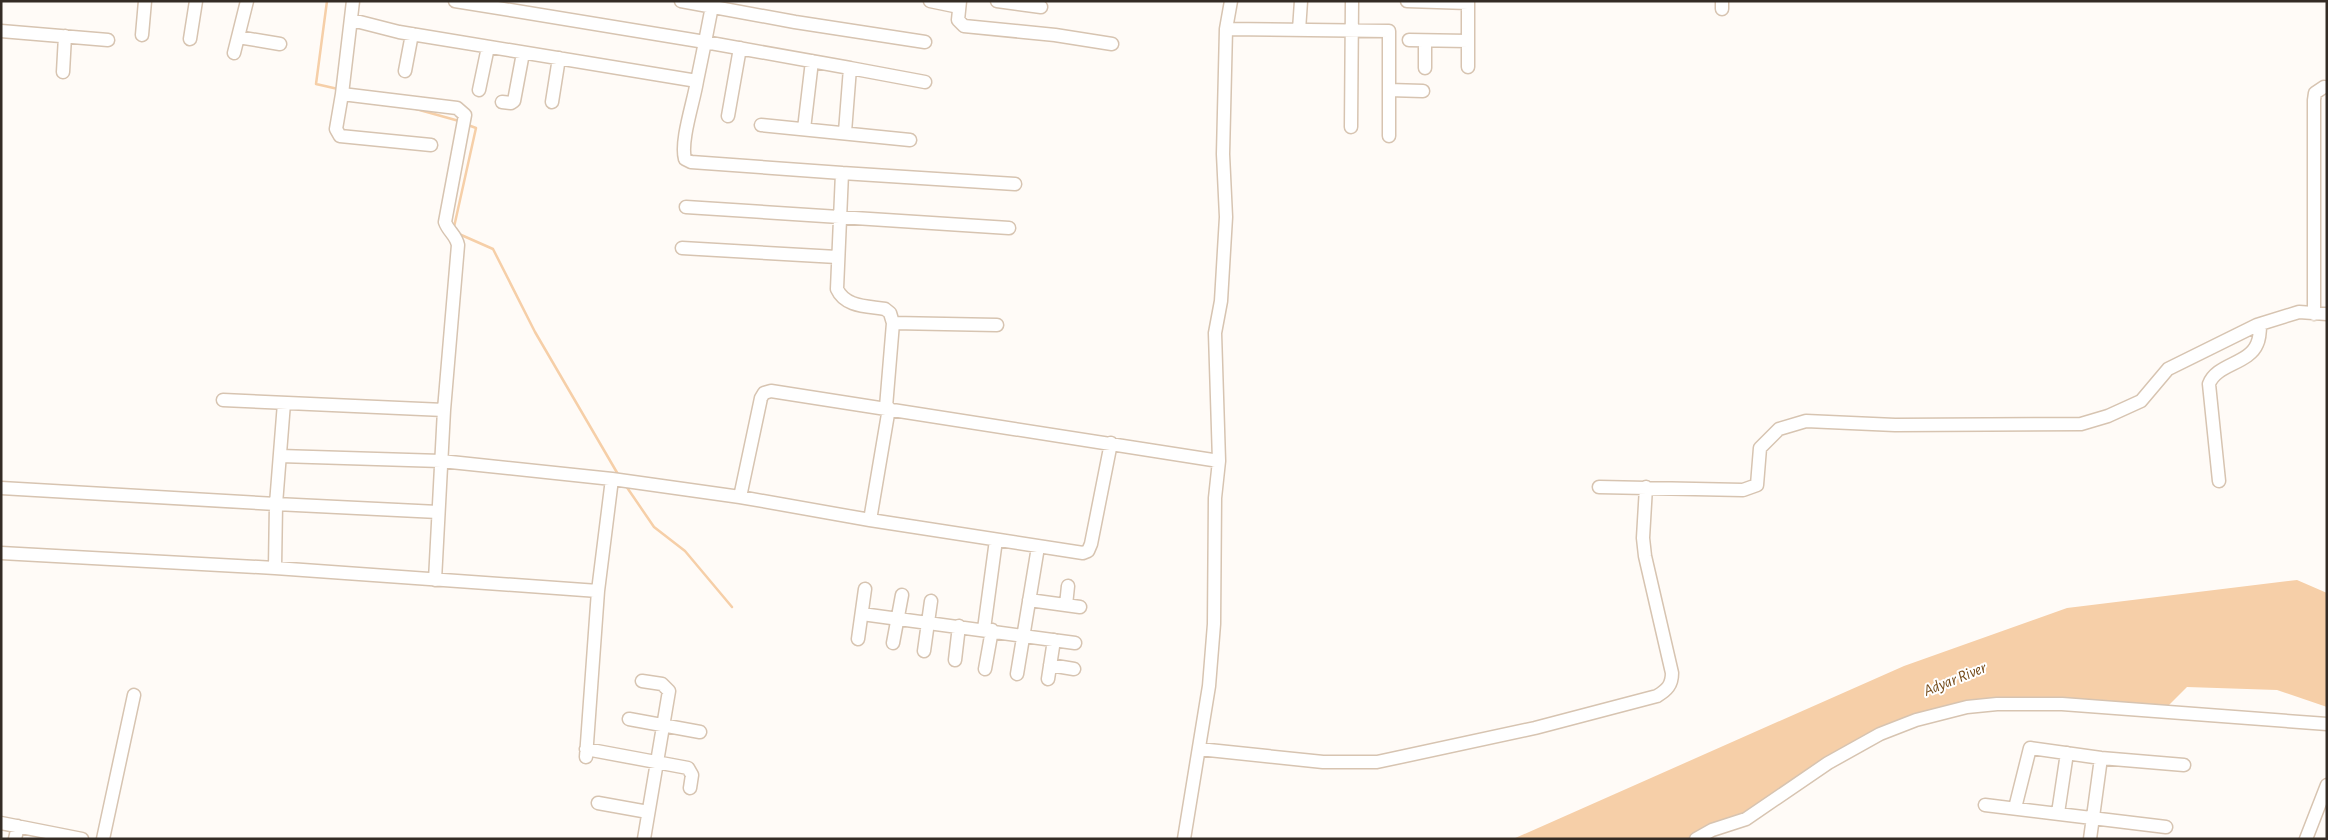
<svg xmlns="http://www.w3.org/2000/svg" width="2328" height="840" font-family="'Alegreya Sans',sans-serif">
  <rect width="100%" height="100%" fill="#fffbf7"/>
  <path fill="#f6cfa8" d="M2297,580L2327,593V707L2277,690L2187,687L2162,712L1965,707L1869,739L1705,839H1513L1904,666L2067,608Z"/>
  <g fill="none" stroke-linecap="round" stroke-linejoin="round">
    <path stroke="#f6cfa8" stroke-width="2.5" d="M327,1L316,84L338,89
      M416,109L459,121
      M454,227L476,128L468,125
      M459,234L493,249L535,332L619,476
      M626,486L654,527L685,551L732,607"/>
    <g stroke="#d7c4b1" stroke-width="15">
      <path id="minor" d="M353,1L342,94L457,108L465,115L445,222C448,231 456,235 458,245L444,410L435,580
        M455,1L705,42L713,1
        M681,1L795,22L925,42
        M930,1L959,7
        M960,1L958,20L964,26L1055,35L1112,44
        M997,1L1041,7
        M1407,1L1468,3
        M1722,9V1
        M352,20L399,32L697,81C694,101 680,141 685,159L691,162L842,173L837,289C845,307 867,306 885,309L890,313L893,323L886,407
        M1226,29L1389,31V136
        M1299,30L1301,1
        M1,31L108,40
        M142,35L145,1
        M238,37L280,44
        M190,39L196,1
        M1409,40L1468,41
        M234,53L247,1
        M1468,67V1
        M1425,68V41
        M405,71L412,34
        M63,72L65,36
        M697,81L705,42L850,68
        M479,90L488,47
        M1389,90L1423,91
        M342,94L336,129L340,136L431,145
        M502,102L511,103L514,101L523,53
        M552,102L559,58
        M728,116L740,48
        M761,125L910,140
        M1351,127L1352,1
        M804,129L812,61
        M845,132L850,68L925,82
        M842,173L1015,184
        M686,207L1009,228
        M682,248L837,257
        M2314,314V100L2315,93L2324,87
        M893,323L997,325
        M223,400L444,410
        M284,403L276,504L438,512
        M280,456L441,461L612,479
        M2219,481L2209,384C2216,364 2249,364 2257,344C2260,338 2260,330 2260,324
        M1599,487L1743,490L1757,485L1760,448L1779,429L1806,421L1895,425L2081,424L2108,416L2141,401L2168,369L2257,325L2299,312L2327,314
        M1,488L276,504L275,568
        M740,497L870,520L1083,553L1088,551L1091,544L1111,443
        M870,520L889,408
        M1,553L275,568L598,591L612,479L740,497L761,398L764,393L771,391L1219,461
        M1029,600L1080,607
        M1066,605L1068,586
        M862,614L1075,643
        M984,629L996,540
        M858,639L865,589
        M893,643L902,595
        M924,651L931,601
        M955,660L959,626
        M1050,665L1074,669
        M985,669L992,630
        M1017,674L1038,547
        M1048,679L1054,640
        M642,681L662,684L669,691L644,839
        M629,719L700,732
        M586,749L688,768L692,775L690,788
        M1199,749L1323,762H1377L1535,728L1657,696C1667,690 1672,685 1672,673L1645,556L1643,538L1646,487
        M586,757L598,591
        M598,803L648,812
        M1985,805L2166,827
        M2015,808L2030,748L2101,758L2184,765
        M2058,813L2067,753
        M1,823L82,839
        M15,839L18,826
        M103,839L134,695
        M1184,839L1209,686L1214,624L1215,498L1219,461L1215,333L1221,301L1226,217L1223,154L1226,29L1231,1
        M1696,839L1712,830L1746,819L1828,763L1880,734L1916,720L1967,707L1997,704H2062L2327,724
        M2090,839L2101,758
        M2306,839L2327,785"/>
    </g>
    <use href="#minor" stroke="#fff" stroke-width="12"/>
  </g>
  <g text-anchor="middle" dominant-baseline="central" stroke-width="4" stroke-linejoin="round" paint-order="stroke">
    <g font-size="16" font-style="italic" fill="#744a18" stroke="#fff">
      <text transform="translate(1955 679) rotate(-22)">Adyar River</text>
    </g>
  </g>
  <rect width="2328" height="840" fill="none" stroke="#342c25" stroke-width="5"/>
</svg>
